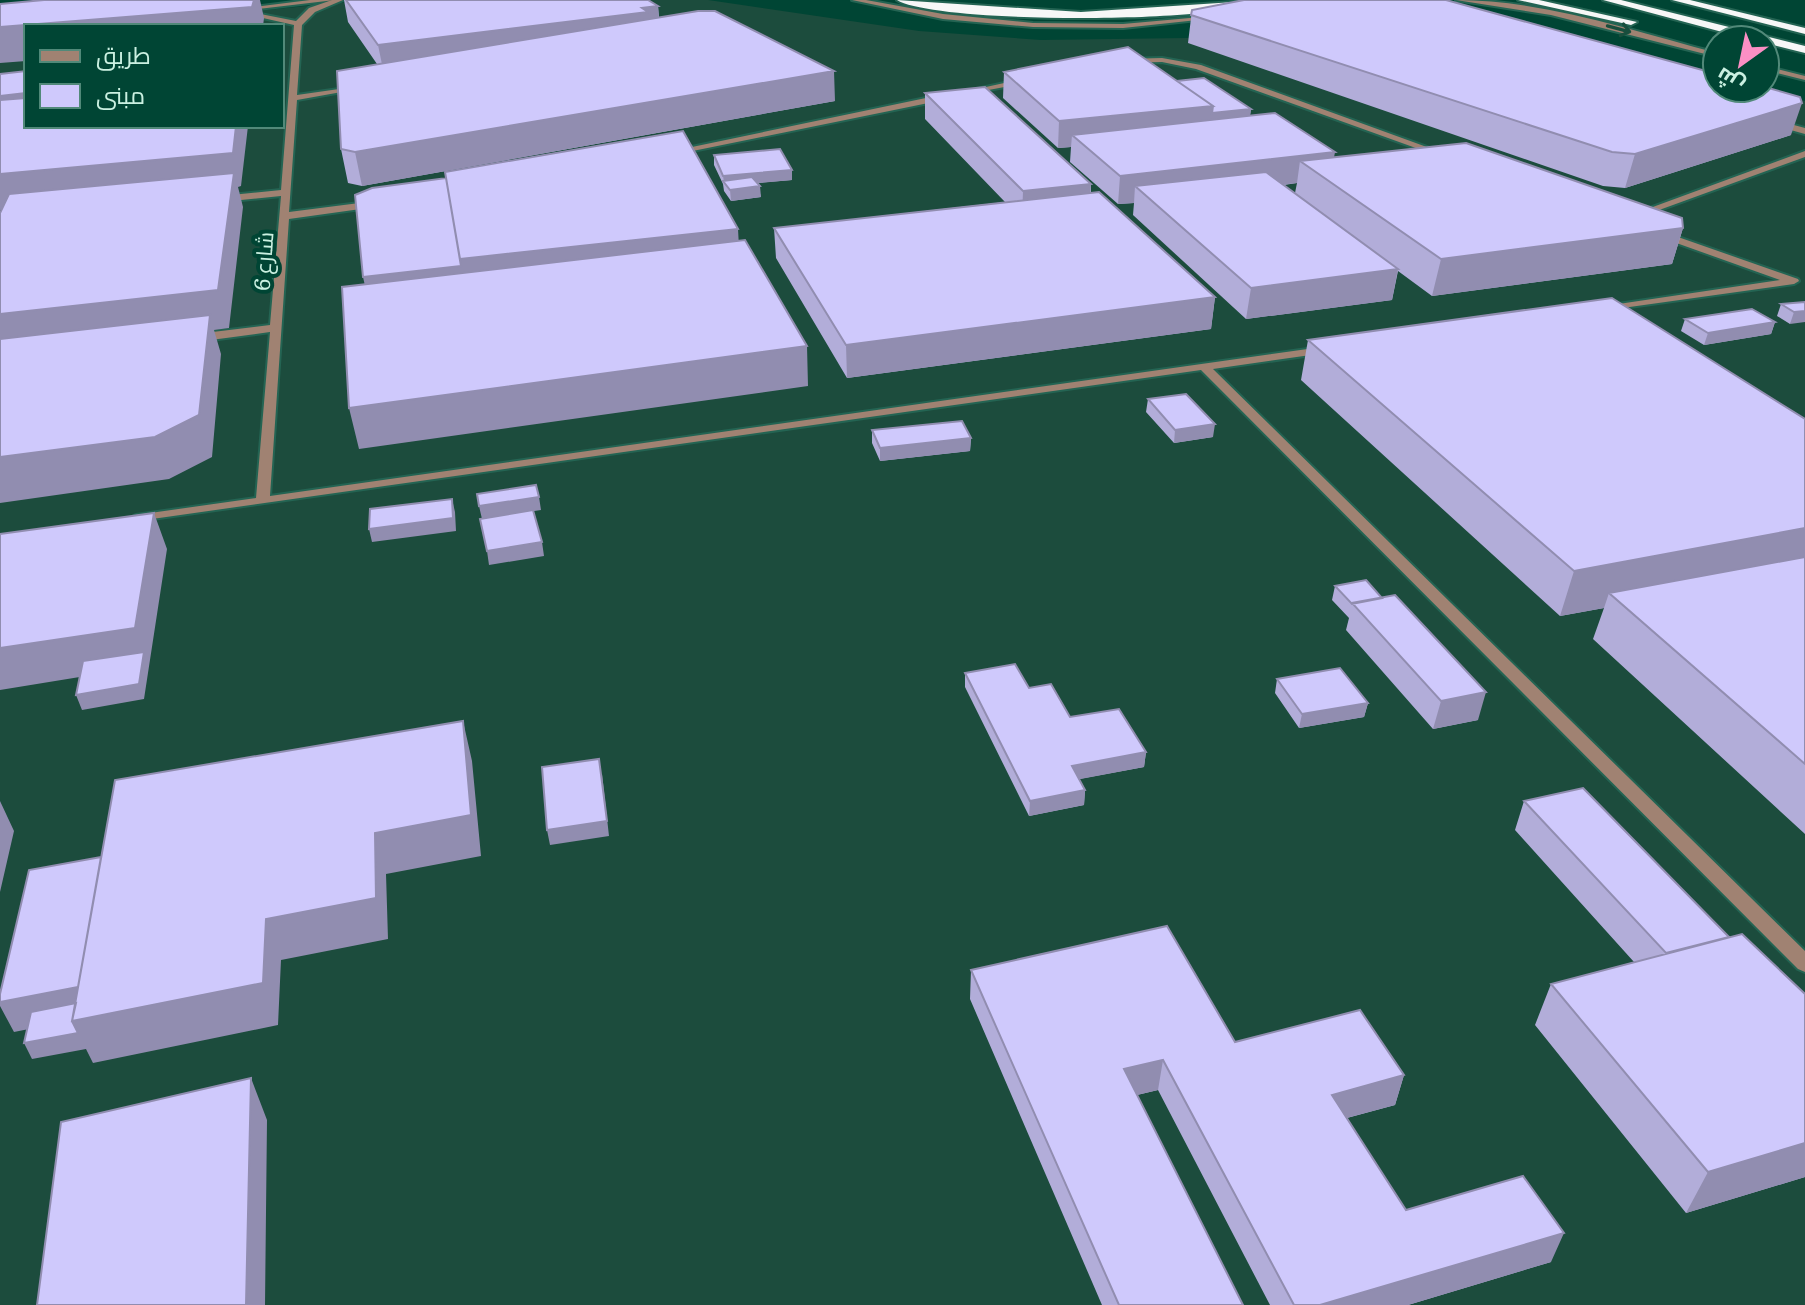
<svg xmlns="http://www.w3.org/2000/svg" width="1805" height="1305" font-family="Literata,Cairo,serif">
  <rect width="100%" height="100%" fill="#004534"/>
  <path fill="#1c4c3d" d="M367,0H708L919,31L1041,40L1188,38L1368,11L1717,88H1756L1805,101V1305H0V38L26,35V126H282V26H103Z"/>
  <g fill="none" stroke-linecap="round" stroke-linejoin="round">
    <g stroke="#246453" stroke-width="4">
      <path id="service" d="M332,0H343L315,12L302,25L297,95L360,86L364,88L297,100L289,212L375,201L380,204L375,207L289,219L270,496L1329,346V352L1325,353L1213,369L1805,951V972L1798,969L1201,370L131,522L129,519L136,515L256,498L270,332L196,342L190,338L196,334L270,325L281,196L221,202L216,199L221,196L281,190L294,25L241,13L245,11L296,21L309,8Z
        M1162,58L1201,65L1446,154L1438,156L1196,69L1162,62L1124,63L1120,61L1124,59Z
        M1023,79L1026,83L967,94L963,92Z
        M945,94L948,95V99L673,155L668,152Z
        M1772,119L1805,128V134L1769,124V120Z
        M1805,151V157L1640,217L1631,215Z
        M1658,230L1798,279L1799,281L1794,284L1601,311L1599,309L1605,306L1780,280L1654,235V231Z"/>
    </g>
    <g stroke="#246453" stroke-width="4">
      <path id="minor" d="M310,0H335L242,11L238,9Z
        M852,0H866L943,14L1033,23L1123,24L1212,16L1216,18L1123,28L1033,27L943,19Z
        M1456,0C1544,0 1633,31 1717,53V57L1551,15Z
        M1765,66L1805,76V80L1765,70Z"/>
    </g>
    <g stroke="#246453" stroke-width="4">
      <path id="motorway" d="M897,0L1081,12L1265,0C1227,24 935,24 897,0Z
        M1518,0H1539L1637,22L1631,25Z
        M1603,0H1621L1805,46V53L1765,43V40H1752Z
        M1672,0H1690L1805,28V34Z"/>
    </g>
    <use href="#service" fill="#a08272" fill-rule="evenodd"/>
    <use href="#minor" fill="#a08272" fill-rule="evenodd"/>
    <use href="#motorway" fill="#f7f7f7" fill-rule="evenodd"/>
  </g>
  <path fill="#b2add9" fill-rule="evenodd" d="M344,0H648L658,6L659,17L835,101L362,186L348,183L341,149L377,64L348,22Z
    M1192,10L1791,135L1625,188L1603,186L1188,43Z
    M1004,72L1177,81L1251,109L1250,116L1334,158L1683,228L1672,264L1432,296L1398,271L1392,300L1246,319L1133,215L1134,203L1118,204L1070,162L1071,147L1058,148L1003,98ZM1297,183L1295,193L1284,185Z
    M925,93L1091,184V193L1215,297L1211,329L847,378L776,258L774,228L1005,202L925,119Z
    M714,155L792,180L757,183L761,197L731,201L724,191L723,184L714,165Z
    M1805,302L1790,324L1777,316L1781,304Z
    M1685,319L1775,322L1771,334L1704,345L1681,331Z
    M1308,340L1805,419V834L1593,639L1604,608L1560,616L1301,380Z
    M1148,399L1213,437L1174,443L1146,412Z
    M872,430L971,438L970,451L880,461L872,443Z
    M1335,586L1478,720L1433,729L1346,630L1349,618L1332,600Z
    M965,673L1029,688L1070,717L1146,752L1144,767L1079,779L1085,790L1084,805L1029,816L965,687Z
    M1277,679L1368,703L1364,717L1299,728L1275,693Z
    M1524,801L1729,937L1805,994V1177L1686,1213L1535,1025L1551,984L1634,962L1515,830Z
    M971,970L1235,1042L1404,1075L1395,1105L1347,1118L1406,1210L1551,1262L1408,1305H1270L1158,1090L1137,1095L1243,1305H1102L970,999Z"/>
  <path fill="#918db0" d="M254,0H260L264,18L263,26H26V61L0,63V27Z
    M658,6L660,34L384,74L378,45Z
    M834,71L835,101L362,186L355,152Z
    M26,93V120L0,122V96Z
    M1802,103L1791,135L1625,188L1635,154Z
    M1213,106L1251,109L1248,128L1072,135L1071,147L1058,148L1059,121Z
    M236,126H248L241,186L238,187L243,207L229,328L214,330L221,354L212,457L169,479L0,503V314L232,187L0,210V174Z
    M1335,152L1330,180L1300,161L1297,183L1152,200L1135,186L1134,203L1118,204L1120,176Z
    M792,170V180L727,186L724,182L723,176Z
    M446,178L738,229L740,265L370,308L363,277Z
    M1091,184L1089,212L1022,220L1023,191Z
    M760,186L761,197L731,201L730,190Z
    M1683,228L1672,264L1432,296L1441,259Z
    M1398,269L1392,300L1246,319L1251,288Z
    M1215,297L1211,329L847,378L846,345Z
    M1805,311V322L1790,324L1794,312Z
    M1775,322L1771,334L1704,345L1708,333Z
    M807,346L808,386L359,449L349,408Z
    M1215,424L1213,437L1174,443L1175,430Z
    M971,438L970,451L880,461V448Z
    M539,497L541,510L482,519L479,506Z
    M452,499L455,512L456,531L372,542L369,529Z
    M154,513L167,549L144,699L82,710L76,695L141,667L0,690V648Z
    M1805,528V569L1609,593L1604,608L1560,616L1574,571Z
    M542,542L544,556L489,565L487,551Z
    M1486,692L1478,720L1433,729L1441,701Z
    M1368,703L1364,717L1299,728L1302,714Z
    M463,721L472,761L481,856L386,874L388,939L281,960L278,1025L93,1063L86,1049L32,1059L24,1043L72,1021L89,1017L14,1032L0,1006V1002L266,919L375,833Z
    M1146,752L1144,767L1070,781L1072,766Z
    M602,774L609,836L550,845L547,830Z
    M1085,790L1084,805L1029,816L1030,801Z
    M0,801L14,831L0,892Z
    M1163,1060L1158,1090L1120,1099L1124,1069Z
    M1404,1075L1395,1105L1324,1124L1332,1095Z
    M251,1078L267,1120L265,1305H246Z
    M1805,1143V1177L1686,1213L1708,1172Z
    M1564,1233L1551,1262L1408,1305H1320Z"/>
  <path fill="#cfc9fc" stroke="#918db0" stroke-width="2" d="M44,0H254L252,7L0,27V4Z
    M346,0H648L658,6L642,8L648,12L378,45Z
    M1244,0H1446L1717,74V88L1765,87L1800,97L1802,103L1635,154L1612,152L1191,15L1192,10Z
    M698,11H715L834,71L355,152L341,149L337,71Z
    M1128,47L1213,106L1059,121L1004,72Z
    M26,71V93L0,96V74Z
    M1204,78L1251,109L1212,113L1213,106L1177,81Z
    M985,87L1091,184L1023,191L925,93Z
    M26,98V126H236L233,153L0,174V100Z
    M1275,113L1335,152L1120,176L1072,135Z
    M683,131L738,229L460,259L445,172Z
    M1466,143L1682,218L1683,228L1441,259L1300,161Z
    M780,149L792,170L723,176L714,155Z
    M1266,172L1398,269L1251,288L1135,186Z
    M234,173L218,290L0,314V213L9,194Z
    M752,177L760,186L730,190L723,181Z
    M446,178L461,266L363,277L355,195L372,188Z
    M1099,192L1215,297L846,345L774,228Z
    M745,240L807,346L349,408L342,287Z
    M1612,298L1805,419V528L1574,571L1308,340Z
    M1805,302V311L1794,312L1781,304Z
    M1752,309L1775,322L1708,333L1685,319Z
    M210,315L199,415L155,437L0,457V339Z
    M1186,394L1215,424L1175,430L1148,399Z
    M962,421L971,438L880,448L872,430Z
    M536,485L539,497L479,506L477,494Z
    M452,499L453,518L369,529L370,509Z
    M533,510L542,542L487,551L480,519Z
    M154,513L135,628L0,648V534Z
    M1805,557V764L1609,593Z
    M1366,580L1382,598L1352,604L1335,586Z
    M1395,595L1486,692L1441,701L1352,603Z
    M144,652L139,684L76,695L83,661Z
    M1015,664L1029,688L1051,684L1070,717L1119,709L1146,752L1072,766L1085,790L1030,801L965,673Z
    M1340,668L1368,703L1302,714L1277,679Z
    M463,721L471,815L375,833L376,898L266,919L263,983L72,1021L115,780Z
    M599,759L607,821L547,830L542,767Z
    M1583,788L1729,937L1666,953L1524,801Z
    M101,857L78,987L0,1002V994L29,870Z
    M1167,926L1235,1042L1360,1010L1404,1075L1332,1095L1406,1210L1523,1176L1564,1233L1320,1305H1294L1163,1060L1124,1069L1243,1305H1119L971,970Z
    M1742,934L1805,994V1143L1708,1172L1551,984Z
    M76,1003L72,1021L78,1033L24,1043L31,1012Z
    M251,1078L246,1305H37L61,1122Z"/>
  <defs><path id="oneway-shaft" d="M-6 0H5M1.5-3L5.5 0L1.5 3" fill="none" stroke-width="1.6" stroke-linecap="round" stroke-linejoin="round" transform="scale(2)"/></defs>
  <use stroke="#184e3d" href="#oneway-shaft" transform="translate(1619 29) rotate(15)"/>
  <g text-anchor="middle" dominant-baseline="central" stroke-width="8" stroke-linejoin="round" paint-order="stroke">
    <g font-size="22" fill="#caf0e1" stroke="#004534">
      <text transform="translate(262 261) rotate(-86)">شارع 6</text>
    </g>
  </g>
  <rect x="24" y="24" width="260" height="104" fill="#004534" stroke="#518979" stroke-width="2"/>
  <rect x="40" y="50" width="40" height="12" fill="#a08272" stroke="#518979" stroke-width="2"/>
  <text x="96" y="64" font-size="24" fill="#caf0e1">طريق</text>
  <rect x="40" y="84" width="40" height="24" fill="#cfc9fc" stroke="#518979" stroke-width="2"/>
  <text x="96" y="104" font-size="24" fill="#caf0e1">مبنى</text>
  <g transform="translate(1741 64) rotate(213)"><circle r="38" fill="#004534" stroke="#518979" stroke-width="2"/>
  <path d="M0-6L14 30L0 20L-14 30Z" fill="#fb8fc4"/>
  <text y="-12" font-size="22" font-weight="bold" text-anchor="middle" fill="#caf0e1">ش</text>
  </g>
</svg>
